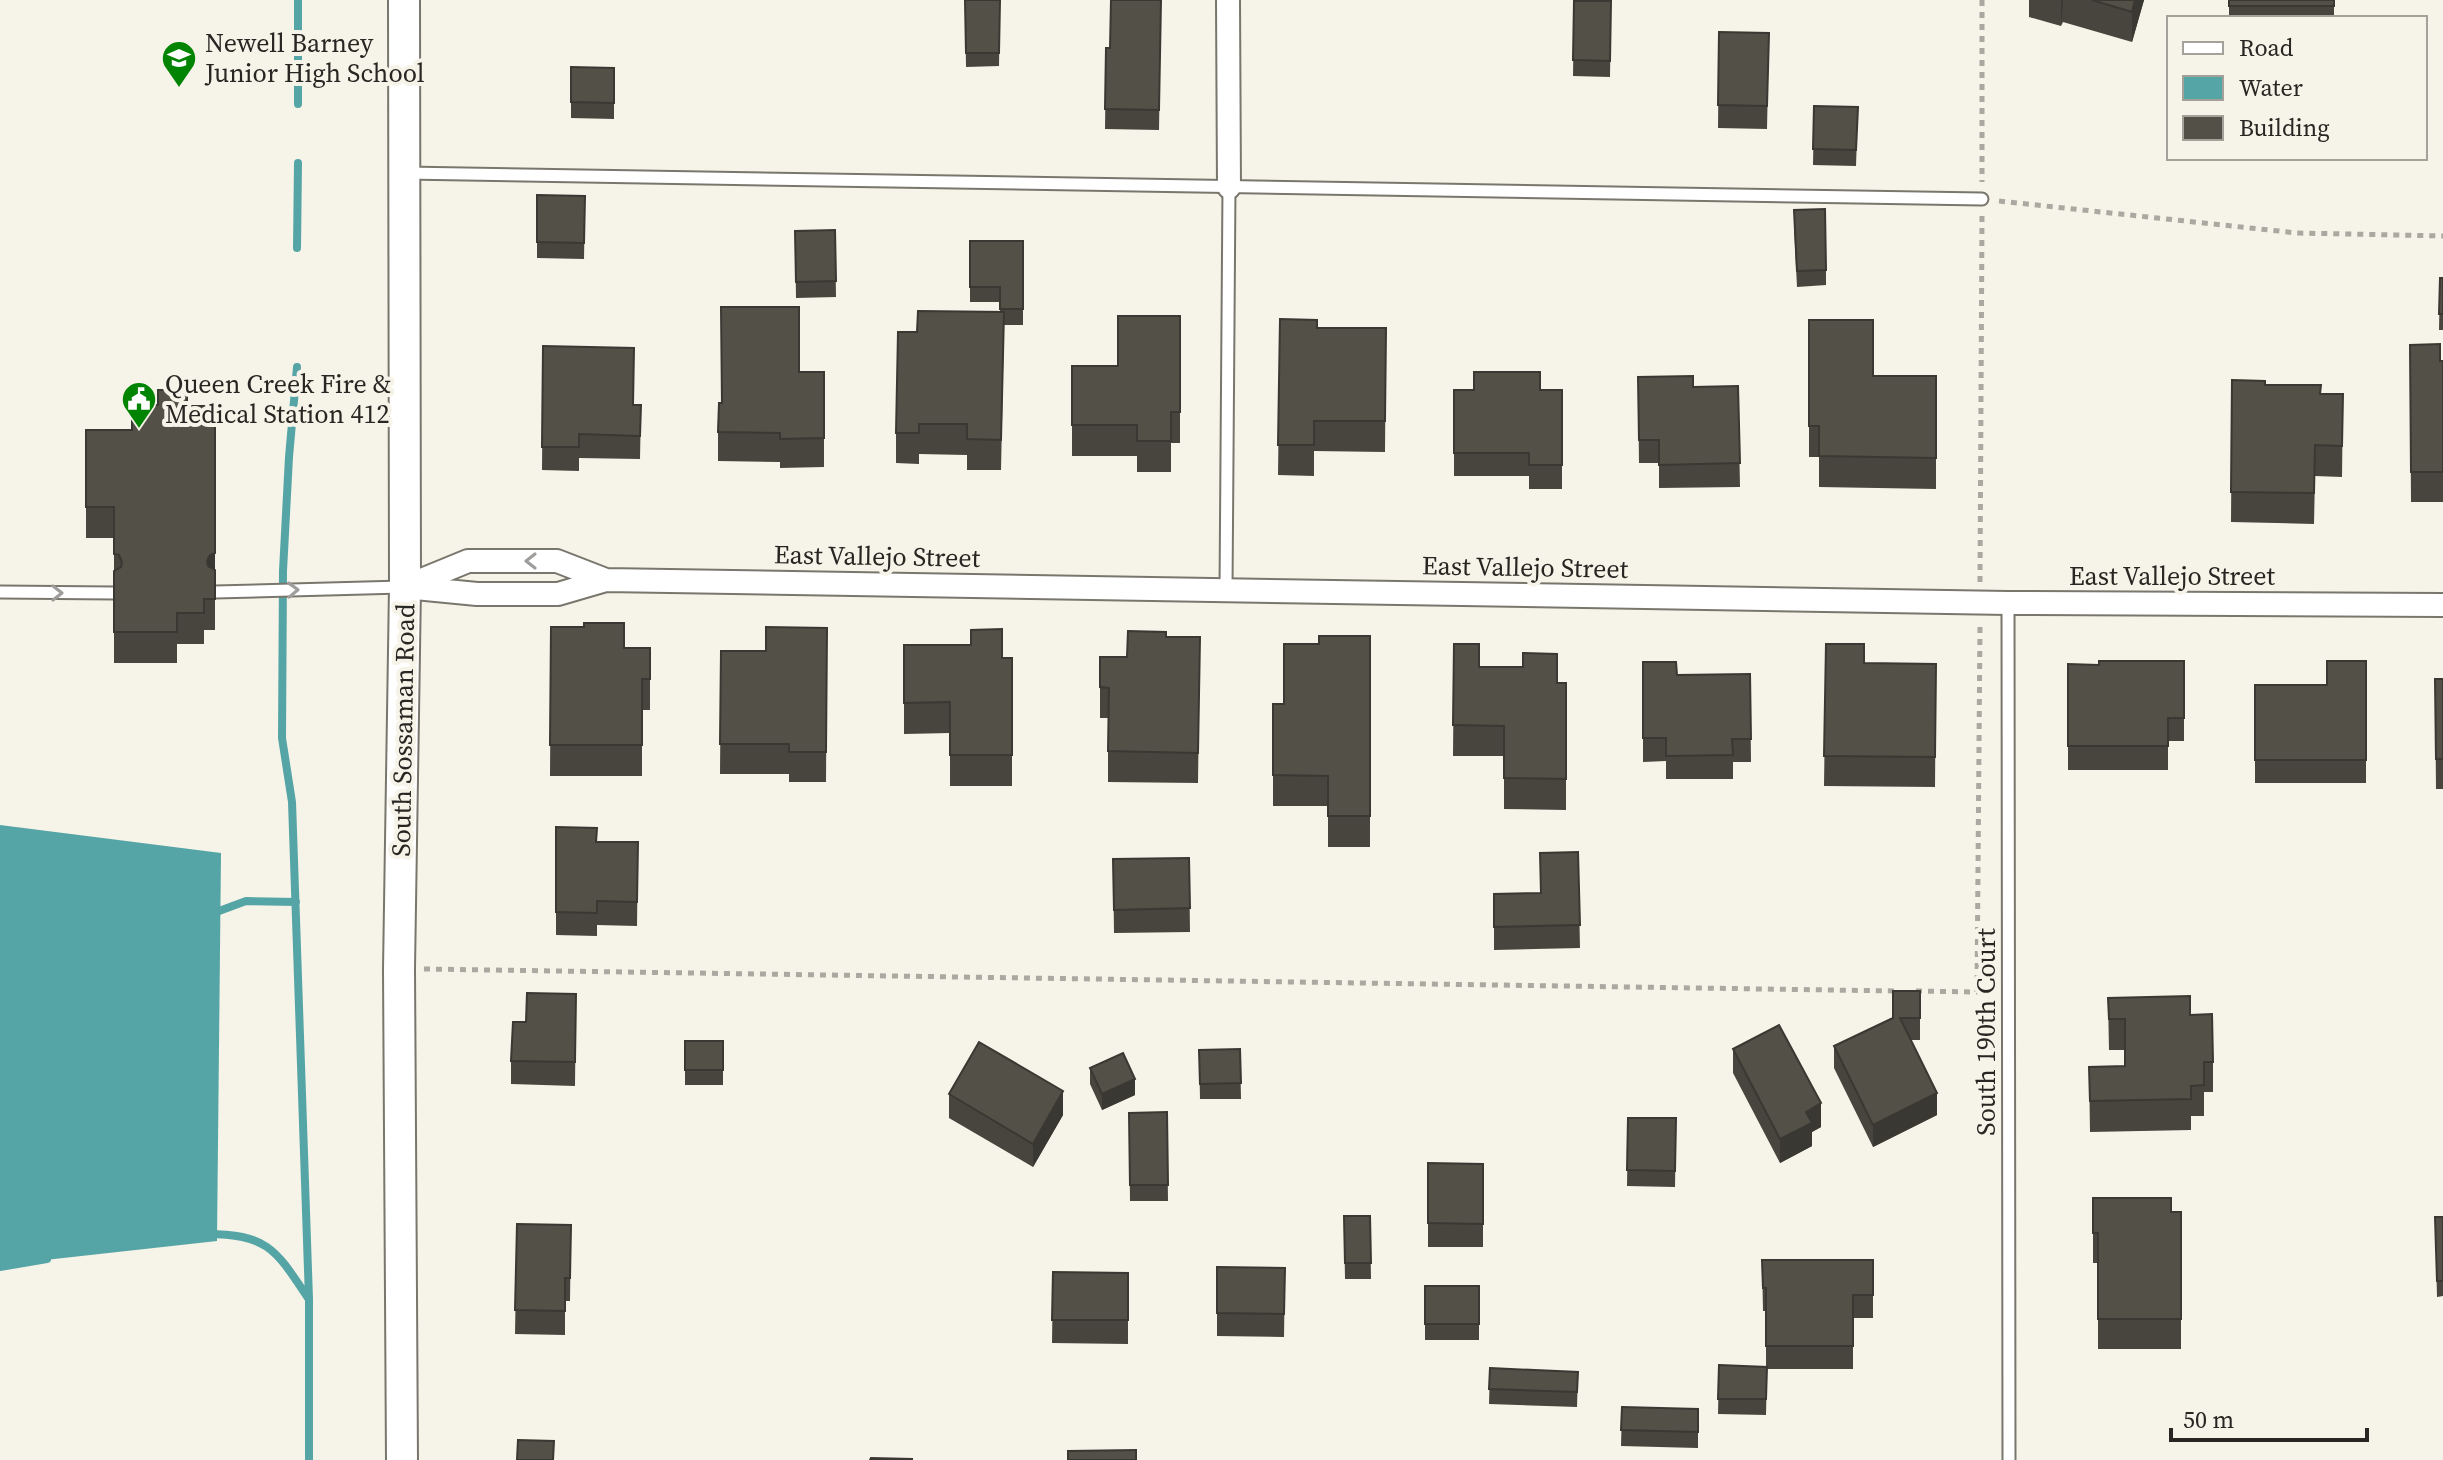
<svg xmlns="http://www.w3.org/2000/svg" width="2443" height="1460" font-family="'Source Serif 4',serif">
  <rect width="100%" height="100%" fill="#f6f3e8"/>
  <path fill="#56a5a6" d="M0,825L221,853L217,1241L0,1265Z"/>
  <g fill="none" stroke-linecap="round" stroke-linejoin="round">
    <path stroke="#56a5a6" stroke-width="8" d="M298,0V104
      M297,248L298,163
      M297,367L289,457L283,571L282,738L292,802L309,1299V1460
      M211,914L246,901L296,902
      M206,1234C268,1234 276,1250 308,1298
      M0,1267L47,1259"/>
    <g stroke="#79766d" stroke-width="15">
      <path id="service" d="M405,173L1982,199
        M1226,590L1229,187
        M0,592L114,593
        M215,592L402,587
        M2008,603L2009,1460"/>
    </g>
    <g stroke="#79766d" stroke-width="26">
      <path id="minor" d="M1228,0L1229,187
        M407,586L468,561H557L606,580
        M405,587L477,594H558L606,580L2008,603L2443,605"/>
    </g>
    <g stroke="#79766d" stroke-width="34">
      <path id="secondary" d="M402,1460L399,969L405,587L404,0"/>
    </g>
    <path stroke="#aaa8a0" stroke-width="5" stroke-dasharray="6 6" stroke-linecap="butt" d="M1982,0V182
      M1999,201L2297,233L2443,236
      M1980,582L1982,216
      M424,969L1898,991
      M1916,991L1977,992L1980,624"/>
    <use href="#service" stroke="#fff" stroke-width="11"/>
    <use href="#minor" stroke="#fff" stroke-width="22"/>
    <use href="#secondary" stroke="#fff" stroke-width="30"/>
  </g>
  <path fill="#47453d" d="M965,0H1000L999,66L966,67Z
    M1161,0L1159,130L1105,129L1106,48H1110Z
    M2029,0H2144L2132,42L2063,22L2061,26L2029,17Z
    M2229,0H2334V18H2229Z
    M1574,1H1611L1610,77L1573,76Z
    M1719,32L1769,33L1767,129L1718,128Z
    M571,67L614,68V119L571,118Z
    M1814,106L1858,107L1856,166L1813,165Z
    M537,195L585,196L584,259L537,258Z
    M1794,226L1826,270V285L1797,287Z
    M835,230L836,297L796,298L795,231Z
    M970,241H1023V325H1004L1001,470H967V455L919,454V464L896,463V433L917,332L1000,312V302H970Z
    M2440,278H2443V330H2439Z
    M1180,316V443H1171V472H1137V456H1072V366H1118Z
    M1280,319L1317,328H1386L1385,452L1314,451V476L1278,475Z
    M1809,320L1873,376H1936V489L1819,487V457H1809Z
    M2410,345L2440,361H2443V502H2411Z
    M543,346L633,405H641L640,459L579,458V471L542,470Z
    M799,372H824V467L780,468V462L718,461V432L722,403Z
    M1638,377L1693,387L1738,386L1740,487L1659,488V463H1639Z
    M2232,380L2321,394H2343L2342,477L2315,476L2314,524L2231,522Z
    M1454,390H1562V489H1529V476H1454Z
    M187,406H215V630H204V644H177V663H114V538H86V430H132Z
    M551,627L624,648H650V710H642V776H550Z
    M827,628L826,782H789V774H720L721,651H766Z
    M1370,636V847H1328V806H1273V704H1284L1319,644Z
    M1166,637H1200L1198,783L1108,782V718H1100V657H1127Z
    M1454,644L1479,667L1557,683H1566V810L1504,809V756H1453Z
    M1826,644L1864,663L1936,664L1935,787L1824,786Z
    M904,645L1002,658H1012V786H950V733L904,734Z
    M2184,661V741H2168V770H2068V664L2099,665Z
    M2366,661V783H2255V685H2327Z
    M1643,662L1677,675L1750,674L1751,762H1733V779H1666V761L1643,762Z
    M2435,679H2443V789H2436Z
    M556,827L597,842H638L637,926L597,925V936L556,935Z
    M1578,852L1580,948L1494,950V894L1541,893Z
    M1189,858L1190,932L1114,933L1113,859Z
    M1920,991V1040H1911L1937,1115L1873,1147L1834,1068V1046L1893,1018Z
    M576,994L575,1086L511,1084V1061L526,1022Z
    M2108,998L2190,1015L2213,1062V1092H2204V1116H2191V1130L2090,1132L2089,1067L2125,1066V1050H2109Z
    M685,1041H723V1085H685Z
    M1240,1049L1241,1099H1200L1199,1050Z
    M1733,1049L1821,1127L1812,1132V1146L1780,1163L1733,1073Z
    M1090,1068L1135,1095L1102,1110L1090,1084Z
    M949,1094L1063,1115L1033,1167L949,1118Z
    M1167,1112L1168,1201H1130L1129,1113Z
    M1628,1118H1676L1675,1187L1627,1186Z
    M1428,1163L1483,1164V1247H1428Z
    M2093,1198L2171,1212H2181V1349H2098V1263H2093Z
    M1344,1216H1370L1371,1279H1345Z
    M2435,1217H2443V1296L2437,1297Z
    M517,1224L571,1225L570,1301H565V1335L515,1334Z
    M1762,1260H1873V1318H1853V1369H1767L1766,1415L1718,1414L1719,1365L1766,1367V1311H1763Z
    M1217,1267L1285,1268L1284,1337L1217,1336Z
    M1053,1272L1128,1273V1344L1052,1343Z
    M1425,1286H1479V1340H1425Z
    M1490,1368L1578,1372L1577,1407L1489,1404Z
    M1622,1407L1698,1409V1448L1621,1446Z"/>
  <path fill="#3a3832" d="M2061,0H2063L2061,26Z
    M2135,0H2144L2132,42V12Z
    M215,406V584L207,561L210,555Z
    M1135,1079V1095L1102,1110V1094Z
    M1063,1091V1115L1033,1167V1144Z
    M1937,1093V1115L1873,1147V1125Z
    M1821,1103V1127L1812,1132V1146L1780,1163V1139L1806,1112Z"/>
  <path fill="#535047" stroke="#3a3832" stroke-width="2" d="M965,0H1000L999,53H966Z
    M1111,0H1161L1159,110L1105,109L1106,48H1110Z
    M2092,0H2135L2132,12Z
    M2229,0H2334V6H2229Z
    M1574,1H1611L1610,61L1573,60Z
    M1719,32L1769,33L1767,106L1718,105Z
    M571,67L614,68V103L571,102Z
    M1814,106L1858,107L1856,150L1813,149Z
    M537,195L585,196L584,243L537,242Z
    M1825,209L1826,270L1797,271L1794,210Z
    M835,230L836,281L796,282L795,231Z
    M970,241H1023V309H1000V287H970Z
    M2440,278H2443V314H2439Z
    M721,307H799V372H824V438L780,439V433L718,432L719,403H722Z
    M918,311L1004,312L1001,440L967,439V424H919V433H896L898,332H917Z
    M1118,316H1180V412H1171V441H1137V425H1072V366H1118Z
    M1280,319L1317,320V328H1386L1385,421H1314V445H1278Z
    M1809,320H1873V376H1936V458L1819,456V426H1809Z
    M2440,344V361H2443V472H2411L2410,345Z
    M543,346L634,348L633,405H641L640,436L579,434V447H542Z
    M1474,372H1540V390H1562V465H1529V453H1454V390H1474Z
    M1693,376V387L1738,386L1740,463L1659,465V440H1639L1638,377Z
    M2232,380L2265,381V385H2321L2320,394H2343L2342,446L2315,445L2314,493L2231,492Z
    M158,390H187V406H215V553L210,555L207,561L208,566L215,570V599H204V613H177V632H114V571L121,567L122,562L119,555L114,554V507H86V430H132V405H158Z
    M584,623H624V648H650V679H642V745H550L551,627H584Z
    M766,627L827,628L826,752H789V744H720L721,651H766Z
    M1002,629V658H1012V755H950V702L904,703V645H971V630Z
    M1128,631L1166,632V637H1200L1198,753L1108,751L1109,688L1100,687V657H1127Z
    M1319,636H1370V816H1328V776L1273,775V704H1284V644H1319Z
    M1454,644H1479V667H1523V653L1557,654V683H1566V779L1504,778V726L1453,725Z
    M1826,644H1864V663L1936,664L1935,757L1824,756Z
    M2099,661H2184V718H2168V746H2068V664L2099,665Z
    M2327,661H2366V760H2255V685H2327Z
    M1643,662H1676L1677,675L1750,674L1751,739H1732L1733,755L1666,756V738H1643Z
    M2435,679H2443V759H2436Z
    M556,827L597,828L596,842H638L637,902L597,901V913L556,912Z
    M1578,852L1580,925L1494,927V894L1541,893L1540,853Z
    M1189,858L1190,908L1114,910L1113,859Z
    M1893,991H1920V1018H1900L1937,1093L1873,1125L1834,1046L1893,1018Z
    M527,993L576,994L575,1062L511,1061L513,1022H526Z
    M2190,996V1015L2212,1014L2213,1062H2204V1085L2191,1086V1099L2090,1101L2089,1067L2125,1066V1019H2109L2108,998Z
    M1779,1025L1821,1103L1806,1112L1812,1123L1780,1139L1733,1049Z
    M685,1041H723V1070H685Z
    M979,1042L1063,1091L1033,1144L949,1094Z
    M1240,1049L1241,1083L1200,1084L1199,1050Z
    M1123,1053L1135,1079L1102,1094L1090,1068Z
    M1167,1112L1168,1185H1130L1129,1113Z
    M1628,1118H1676L1675,1171L1627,1170Z
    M1428,1163L1483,1164V1224L1428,1223Z
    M2093,1198H2171V1212H2181V1319H2098V1233H2093Z
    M1344,1216H1370L1371,1263H1345Z
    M2435,1217H2443V1281H2437Z
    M517,1224L571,1225L570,1278H565V1311L515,1310Z
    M1762,1260H1873V1295H1853V1346H1766V1288H1763Z
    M1217,1267L1285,1268L1284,1314L1217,1313Z
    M1053,1272L1128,1273V1320H1052Z
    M1425,1286H1479V1324H1425Z
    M1719,1365L1767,1367L1766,1399H1718Z
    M1490,1368L1578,1372L1577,1392L1489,1389Z
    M1622,1407L1698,1409V1432L1621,1430Z
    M518,1440L554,1441L553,1460H517Z
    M1136,1450V1460H1068V1451Z
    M871,1458L912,1459V1460H870Z"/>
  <defs><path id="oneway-chevron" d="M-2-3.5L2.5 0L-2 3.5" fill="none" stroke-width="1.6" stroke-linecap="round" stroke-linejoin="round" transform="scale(2)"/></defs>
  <g stroke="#9e9d9c">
    <use href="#oneway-chevron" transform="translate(531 561) rotate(180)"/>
    <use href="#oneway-chevron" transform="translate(293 590) rotate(-2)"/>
    <use href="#oneway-chevron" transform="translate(57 593)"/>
  </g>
  <defs>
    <g id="school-pin" transform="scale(1.8)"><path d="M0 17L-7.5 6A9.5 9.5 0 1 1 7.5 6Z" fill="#008402" stroke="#f6f3e8"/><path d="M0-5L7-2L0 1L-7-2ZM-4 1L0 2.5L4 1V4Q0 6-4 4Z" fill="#fff"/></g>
    <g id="civic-pin" transform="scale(1.8)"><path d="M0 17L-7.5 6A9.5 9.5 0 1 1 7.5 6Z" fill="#008402" stroke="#f6f3e8"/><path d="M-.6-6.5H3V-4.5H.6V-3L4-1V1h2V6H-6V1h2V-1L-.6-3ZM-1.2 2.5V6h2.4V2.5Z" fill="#fff"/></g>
  </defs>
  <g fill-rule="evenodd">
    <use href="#school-pin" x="179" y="58"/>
    <use href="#civic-pin" x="139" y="399"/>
  </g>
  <g text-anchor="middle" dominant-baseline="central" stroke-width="8" stroke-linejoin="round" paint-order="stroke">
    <g font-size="26" fill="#272622" stroke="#f6f3e8" text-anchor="start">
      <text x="205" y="43">Newell Barney<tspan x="205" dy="30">Junior High School</tspan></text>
      <text x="165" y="384">Queen Creek Fire &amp;<tspan x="165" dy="30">Medical Station 412</tspan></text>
    </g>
    <g font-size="26" fill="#272622" stroke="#f6f3e8">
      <text transform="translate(877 556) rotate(1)">East Vallejo Street</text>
      <text transform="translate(1525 567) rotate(1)">East Vallejo Street</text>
      <text x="2172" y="576">East Vallejo Street</text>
      <text transform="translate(403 730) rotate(-89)">South Sossaman Road</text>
      <text transform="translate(1986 1032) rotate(-90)">South 190th Court</text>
    </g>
  </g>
  <rect x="2167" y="16" width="260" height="144" fill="#f6f3e8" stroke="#a3a199" stroke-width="2"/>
  <rect x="2183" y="42" width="40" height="12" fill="#ffffff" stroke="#a3a199" stroke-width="2"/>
  <text x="2239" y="56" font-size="24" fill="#272622">Road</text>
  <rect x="2183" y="76" width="40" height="24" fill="#56a5a6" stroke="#a3a199" stroke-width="2"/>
  <text x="2239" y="96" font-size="24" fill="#272622">Water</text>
  <rect x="2183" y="116" width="40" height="24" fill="#535047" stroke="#a3a199" stroke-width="2"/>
  <text x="2239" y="136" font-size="24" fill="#272622">Building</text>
  <path d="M2171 1428v12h196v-12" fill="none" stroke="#272622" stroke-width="4"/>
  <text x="2183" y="1428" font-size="24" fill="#272622" stroke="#f6f3e8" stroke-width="6" paint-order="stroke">50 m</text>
</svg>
